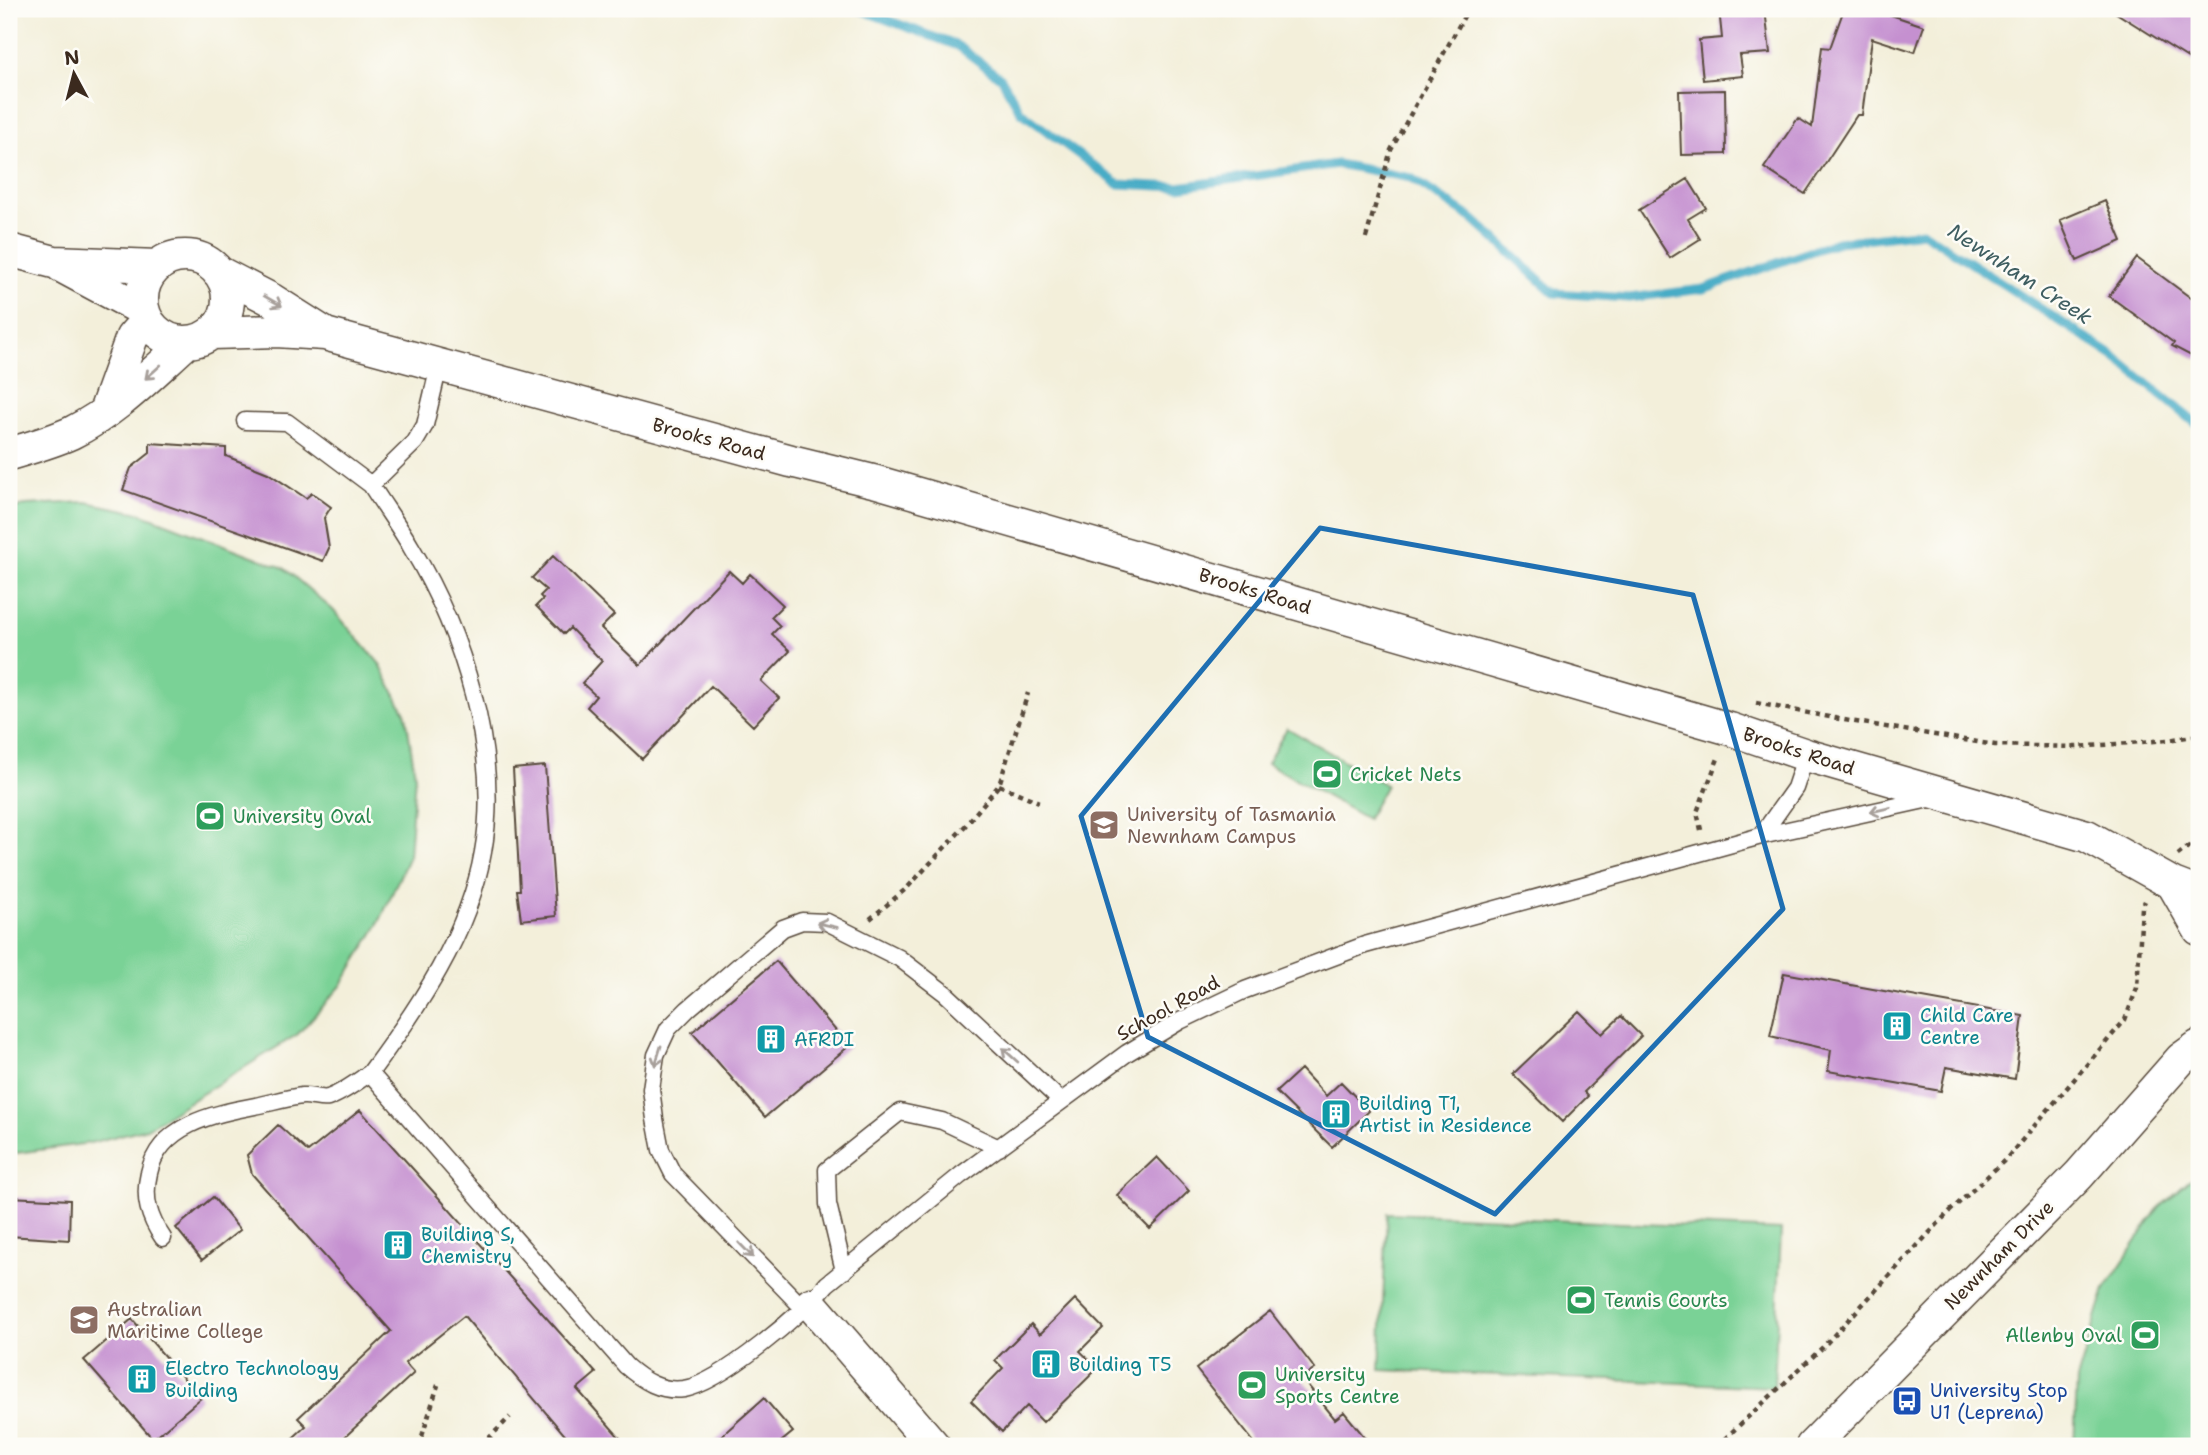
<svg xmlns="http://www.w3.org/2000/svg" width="2208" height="1455" font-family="'Shantell Sans',sans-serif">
  <rect width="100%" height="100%" fill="#fdfcf7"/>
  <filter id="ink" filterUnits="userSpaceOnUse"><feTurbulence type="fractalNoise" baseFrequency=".0143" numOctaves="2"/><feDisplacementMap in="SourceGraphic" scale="14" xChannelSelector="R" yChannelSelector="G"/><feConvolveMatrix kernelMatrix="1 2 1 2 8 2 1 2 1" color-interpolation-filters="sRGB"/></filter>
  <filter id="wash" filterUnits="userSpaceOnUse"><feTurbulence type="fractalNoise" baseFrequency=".00686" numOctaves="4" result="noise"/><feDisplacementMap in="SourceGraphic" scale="28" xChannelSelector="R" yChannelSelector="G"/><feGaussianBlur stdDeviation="1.57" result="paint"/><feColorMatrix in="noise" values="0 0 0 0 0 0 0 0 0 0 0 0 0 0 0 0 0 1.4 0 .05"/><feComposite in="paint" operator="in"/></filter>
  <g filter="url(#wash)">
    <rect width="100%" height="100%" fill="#f3efda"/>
    <path fill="#7ad296" stroke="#5a7e5a" stroke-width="2" d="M86,502L140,513L284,568L333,610L379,663L406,715L415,775L409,856L378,925L341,986L298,1034L147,1128L90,1143L9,1154V511L26,505Z
      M1287,728L1386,785L1367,819L1267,763Z
      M2199,1172V1446H2074L2077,1380L2105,1289L2157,1210Z
      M1387,1213L1781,1230L1774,1387L1380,1370Z"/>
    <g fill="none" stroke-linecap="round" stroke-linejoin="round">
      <path stroke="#46acc6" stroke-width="9" d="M858,9L958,46L1001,78L1021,112L1118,184L1179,187L1337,164L1411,178L1473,219L1554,293L1629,298L1703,289L1838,242L1923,232L2115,357L2199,426"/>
    </g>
    <g id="blocks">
      <path fill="#c590d0" d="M1719,9H1765L1770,53L1740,55L1743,76L1703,80L1699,40L1722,38Z
        M1844,9H1873L1924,26L1915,52L1872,38L1862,115H1857L1805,194L1764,168L1798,118L1812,127L1822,47L1830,48Z
        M2110,9H2199V65Z
        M1725,90L1726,154L1681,155L1679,91Z
        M1688,179L1706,208L1688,219L1700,239L1670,258L1639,210Z
        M2105,201L2122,241L2077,261L2060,220Z
        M2137,258L2199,304V360L2172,346L2174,343L2109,296Z
        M150,443L226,448V456L268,473L306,498L312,493L331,507L324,518L329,548L323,561L123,490L131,468L150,453Z
        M553,556L614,615L601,628L640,665L729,571L742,583L750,574L783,605L771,617L780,626L772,634L790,651L761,681L779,698L753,726L711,686L642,759L587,707L596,696L582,683L602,661L570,628L564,634L536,606L543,599L540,596L546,590L532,578Z
        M545,766L556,916L521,920L517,890H520L513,769Z
        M776,961L849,1046L765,1117L692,1032Z
        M1784,973L2023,1016L2015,1079L1946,1067L1941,1091L1828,1071L1831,1050L1770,1036Z
        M1579,1011L1602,1034L1621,1016L1641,1036L1584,1092L1588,1096L1562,1122L1513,1074Z
        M1301,1069L1326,1096L1341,1082L1369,1111L1332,1147L1276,1092Z
        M360,1110L596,1373L577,1389L627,1446H574L464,1316L405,1363L414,1373L335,1446H284L306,1426L298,1418L391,1331L252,1174L247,1155L278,1125L308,1152Z
        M1157,1157L1189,1191L1150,1229L1117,1195Z
        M9,1197L70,1200L69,1240L9,1236Z
        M213,1197L240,1230L202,1260L176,1228Z
        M1075,1299L1103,1328L1080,1351L1098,1368L1043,1422L1027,1406L1002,1432L971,1401L1003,1368L995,1360L1031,1324L1040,1334Z
        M1270,1311L1315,1369L1302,1378L1335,1419L1344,1412L1372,1446H1257L1196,1369Z
        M132,1319L201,1398L153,1439L84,1360Z
        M764,1398L793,1432L776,1446H710Z"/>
    </g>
  </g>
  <g filter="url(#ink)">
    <use href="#blocks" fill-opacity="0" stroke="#57483a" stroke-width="2"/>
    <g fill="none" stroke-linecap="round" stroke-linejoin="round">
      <g stroke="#57483a" stroke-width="19">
        <path id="service" d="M245,421L287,422L371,485L415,442L425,425L439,366
          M371,485C384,506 399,526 411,547C463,633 501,753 483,852C469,934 418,1008 370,1073L626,1366C643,1381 661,1392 684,1389C721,1383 803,1313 827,1284L961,1175L1127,1053L1180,1021L1245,990L1365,945L1761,836L1795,788L1806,755
          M1761,836L1934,798
          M163,1238C149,1218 143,1198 149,1173C159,1125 213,1114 255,1106C270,1103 286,1098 302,1096C310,1095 321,1100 328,1098C343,1093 358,1081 370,1073
          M844,1271L828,1204L827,1170L900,1112L942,1121L999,1148
          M804,1309L673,1174L661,1150L655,1119L651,1089L656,1055L668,1029L688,1009L783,928L802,921L827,922L899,958L946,994L1061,1101"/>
      </g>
      <g stroke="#57483a" stroke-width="35">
        <path id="minor" d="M9,250L54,262L157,266
          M142 299a43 43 0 1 1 86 0a43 43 0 1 1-86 0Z
          M61,266L143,310
          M218,272L272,300L324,333
          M212,333L276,331L325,334L791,461L877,482L1730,729L1806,755L2087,836L2173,884L2199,894
          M105,412L132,337L147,320
          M9,454C29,448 51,442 71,433C116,411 150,375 187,342
          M2173,884L2199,929
          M811,1304L934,1446
          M1812,1446L2079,1175L2181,1059L2199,1046"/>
      </g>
      <path stroke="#57483a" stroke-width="4.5" stroke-dasharray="5 5" stroke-linecap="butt" d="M1366,238L1391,150L1468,9
        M1756,703L1850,721L1995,745L2077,747L2168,740L2199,735
        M999,785L1039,802
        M1701,830L1697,812L1719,756
        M2178,855L2199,838
        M870,919L907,888L965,826L999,785L1028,693
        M419,1446L438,1385
        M481,1446L510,1417
        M1717,1446L1822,1348L1947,1214L2006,1159L2125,1020L2137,988L2142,907L2145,901"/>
      <use href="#service" stroke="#fff" stroke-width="16"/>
      <use href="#minor" stroke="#fff" stroke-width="32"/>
    </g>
    <defs><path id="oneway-shaft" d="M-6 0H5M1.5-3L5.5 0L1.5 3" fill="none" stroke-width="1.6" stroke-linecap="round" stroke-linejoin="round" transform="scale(1.75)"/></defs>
    <g stroke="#a79f9a">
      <use href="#oneway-shaft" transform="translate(273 301) rotate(30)"/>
      <use href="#oneway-shaft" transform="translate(153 372) rotate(138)"/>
      <use href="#oneway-shaft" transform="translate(1880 810) rotate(167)"/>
      <use href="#oneway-shaft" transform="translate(827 925) rotate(-167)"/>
      <use href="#oneway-shaft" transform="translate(1010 1055) rotate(-138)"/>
      <use href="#oneway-shaft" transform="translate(658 1056) rotate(107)"/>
      <use href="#oneway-shaft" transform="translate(746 1250) rotate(46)"/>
    </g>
  </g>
  <path fill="none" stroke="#1f6fb2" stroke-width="5" stroke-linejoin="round" d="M1320,528L1693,595L1783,909L1495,1214L1148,1037L1081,816Z"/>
  <defs>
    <g id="stadium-square" transform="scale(1.575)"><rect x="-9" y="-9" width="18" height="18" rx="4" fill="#2e9e5b" stroke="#fdfcf7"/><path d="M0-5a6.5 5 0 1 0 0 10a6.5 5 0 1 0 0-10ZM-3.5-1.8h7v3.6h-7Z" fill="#fff"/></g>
    <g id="university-square" transform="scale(1.575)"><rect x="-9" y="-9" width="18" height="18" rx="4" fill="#8d6e63" stroke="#fdfcf7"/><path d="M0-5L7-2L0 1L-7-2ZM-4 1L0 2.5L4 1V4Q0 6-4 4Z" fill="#fff"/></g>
    <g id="building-square" transform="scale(1.575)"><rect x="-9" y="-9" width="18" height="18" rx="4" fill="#0f9aa8" stroke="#fdfcf7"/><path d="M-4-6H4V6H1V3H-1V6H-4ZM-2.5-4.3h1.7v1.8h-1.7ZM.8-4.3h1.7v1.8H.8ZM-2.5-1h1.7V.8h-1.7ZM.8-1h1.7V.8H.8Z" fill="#fff"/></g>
    <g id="bus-square" transform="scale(1.575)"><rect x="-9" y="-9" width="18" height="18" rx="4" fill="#1a4fb4" stroke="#fdfcf7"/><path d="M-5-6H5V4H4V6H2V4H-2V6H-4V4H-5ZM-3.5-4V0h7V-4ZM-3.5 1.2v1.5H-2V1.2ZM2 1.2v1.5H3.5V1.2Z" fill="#fff"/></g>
  </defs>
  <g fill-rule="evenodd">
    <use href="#stadium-square" x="1327" y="774"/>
    <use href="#stadium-square" x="210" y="816"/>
    <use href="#university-square" x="1104" y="825"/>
    <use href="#building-square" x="1897" y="1026"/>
    <use href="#building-square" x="771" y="1039"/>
    <use href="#building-square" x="1336" y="1114"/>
    <use href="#building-square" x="398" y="1245"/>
    <use href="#stadium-square" x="1581" y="1300"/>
    <use href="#university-square" x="84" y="1320"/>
    <use href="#stadium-square" x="2145" y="1335"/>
    <use href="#building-square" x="1046" y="1364"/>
    <use href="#building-square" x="142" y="1379"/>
    <use href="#stadium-square" x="1252" y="1385"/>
    <use href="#bus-square" x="1907" y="1401"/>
  </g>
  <g text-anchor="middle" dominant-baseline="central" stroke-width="5" stroke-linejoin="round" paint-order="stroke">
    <g font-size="19" fill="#3b2a1e" stroke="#fdfcf7">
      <text transform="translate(709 439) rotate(15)">Brooks Road</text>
      <text transform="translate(1255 591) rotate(17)">Brooks Road</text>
      <text transform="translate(1799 751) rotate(18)">Brooks Road</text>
      <text transform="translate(1168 1008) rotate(-29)">School Road</text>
      <text transform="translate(1999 1255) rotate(-45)">Newnham Drive</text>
    </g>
    <g font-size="19" fill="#27864d" stroke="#fdfcf7" text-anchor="start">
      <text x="1350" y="774">Cricket Nets</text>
      <text x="233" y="816">University Oval</text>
      <text x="1604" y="1300">Tennis Courts</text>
      <text x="2122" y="1335" text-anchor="end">Allenby Oval</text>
      <text x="1275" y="1374">University<tspan x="1275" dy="22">Sports Centre</tspan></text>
    </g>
    <g font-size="19" fill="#785e54" stroke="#fdfcf7" text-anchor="start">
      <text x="1127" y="814">University of Tasmania<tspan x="1127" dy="22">Newnham Campus</tspan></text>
      <text x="107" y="1309">Australian<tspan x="107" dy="22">Maritime College</tspan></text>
    </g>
    <g font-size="19" fill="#0d838f" stroke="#fdfcf7" text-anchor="start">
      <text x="1920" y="1015">Child Care<tspan x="1920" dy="22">Centre</tspan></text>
      <text x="794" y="1039">AFRDI</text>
      <text x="1359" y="1103">Building T1,<tspan x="1359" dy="22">Artist in Residence</tspan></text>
      <text x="421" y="1234">Building S,<tspan x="421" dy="22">Chemistry</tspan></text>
      <text x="1069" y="1364">Building T5</text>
      <text x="165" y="1368">Electro Technology<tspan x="165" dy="22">Building</tspan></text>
    </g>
    <g font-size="19" fill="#164399" stroke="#fdfcf7" text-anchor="start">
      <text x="1930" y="1390">University Stop<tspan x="1930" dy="22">U1 (Leprena)</tspan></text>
    </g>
    <g font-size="21" font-style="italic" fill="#3f5e61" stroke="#fdfcf7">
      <text transform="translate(2020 274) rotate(33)">Newnham Creek</text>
    </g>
  </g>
  <rect width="2208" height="1455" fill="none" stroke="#fdfcf7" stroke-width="35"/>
  <g transform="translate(74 74) rotate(353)" stroke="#fdfcf7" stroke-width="5" paint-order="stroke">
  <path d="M0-5L12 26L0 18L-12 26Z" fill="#3b2a1e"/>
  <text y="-10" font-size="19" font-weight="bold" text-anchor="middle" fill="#3b2a1e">N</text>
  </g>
</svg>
